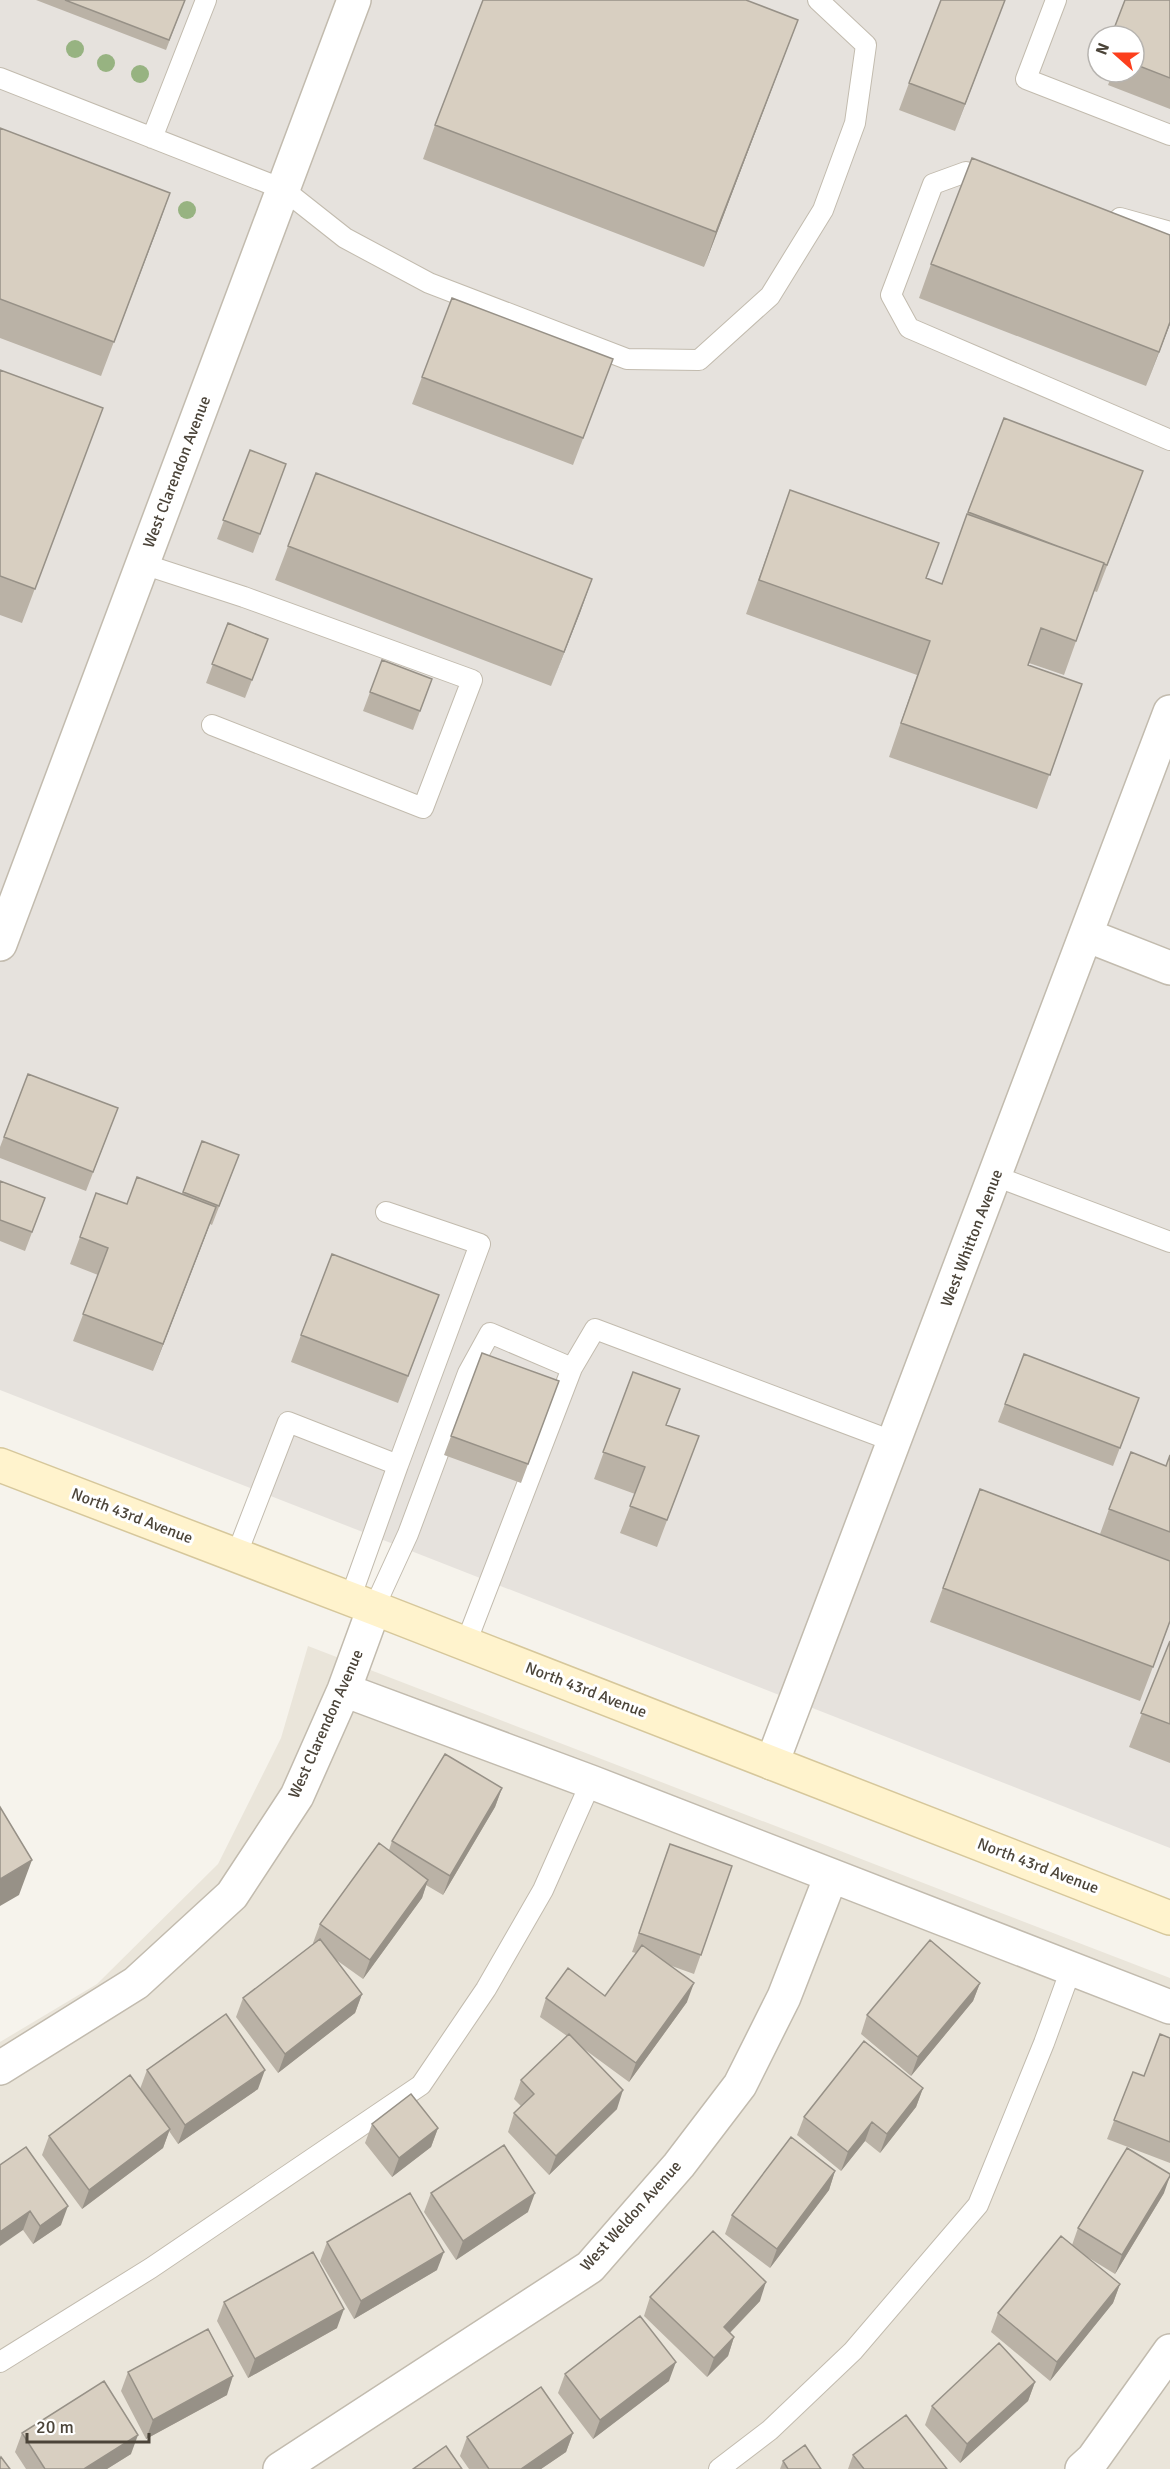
<svg xmlns="http://www.w3.org/2000/svg" width="1170" height="2469" font-family="Signika,sans-serif">
  <rect width="100%" height="100%" fill="#f6f3ec"/>
  <path fill="#eae5da" d="M308,1646L1170,1978V2469H0V2042L97,1984L218,1864L281,1738Z"/>
  <path fill="#e6e2dd" fill-rule="evenodd" d="M0,0H1170V1848L0,1390ZM1098,36H1134V72H1098Z"/>
  <g fill="none" stroke-linecap="round" stroke-linejoin="round">
    <g stroke="#c2bbae" stroke-width="22">
      <path id="lane" d="M1056,0L1026,79L1170,135
        M0,78L283,189L345,238L429,283L627,359L699,360L770,296L823,210L855,123L866,45L818,0
        M152,138L206,0
        M991,180L966,172L933,184L891,295L909,328L1170,440
        M1120,218L1170,232
        M143,564L244,597L472,680L423,808L212,725
        M995,1176L1170,1242
        M386,1212L480,1244L398,1465
        M572,1368L595,1329L895,1442
        M236,1556L288,1422L398,1465L350,1599
        M374,1608L408,1534L468,1373L490,1333L572,1368L466,1643
        M0,2362L151,2268L421,2085L486,1989L543,1890L591,1782
        M719,2469L770,2430L853,2351L978,2205L1044,2043L1071,1969"/>
    </g>
    <g stroke="#c2bbae" stroke-width="36">
      <path id="street" d="M1086,935L1170,968
        M0,944L354,0
        M344,1690L591,1782L1170,2007
        M772,1763L1170,712
        M0,2068L136,1983L232,1895L297,1796L344,1690L374,1608
        M280,2469L590,2267L679,2165L740,2085L784,1997L831,1876
        M1082,2469L1093,2459L1170,2351"/>
    </g>
    <g stroke="#d6c79b" stroke-width="36">
      <path id="secondary" d="M0,1465L374,1608L1170,1918"/>
    </g>
    <use href="#lane" stroke="#fff" stroke-width="20"/>
    <use href="#street" stroke="#fff" stroke-width="33"/>
    <use href="#secondary" stroke="#fff3cd" stroke-width="33"/>
  </g>
  <g fill="#97b381">
    <circle cx="75" cy="49" r="9"/>
    <circle cx="106" cy="63" r="9"/>
    <circle cx="140" cy="74" r="9"/>
    <circle cx="187" cy="210" r="9"/>
  </g>
  <path fill="#bab2a6" d="M36,0H185L166,50Z
    M1005,0L955,131L899,110L909,83Z
    M1125,0H1170V109L1108,85L1113,72H1134V36H1111Z
    M798,20L704,267L423,159L435,125Z
    M0,128L170,193L101,376L0,338Z
    M931,264L1170,324L1146,386L919,298Z
    M0,370L90,442L22,623L0,615Z
    M422,377L603,386L573,465L412,404Z
    M1004,418L1133,498L1097,592L1094,591L1064,675L1029,663L1028,665L1082,684L1037,809L889,757L917,675L746,614L790,490L926,578L942,584L967,514Z
    M250,450L286,464L253,553L217,539Z
    M288,546L592,579L551,686L275,580Z
    M228,623L268,639L245,698L206,683Z
    M382,660L432,679L413,730L363,711Z
    M28,1074L118,1108L86,1191L0,1158V1147Z
    M202,1141L239,1155L212,1225L210,1224L153,1371L73,1341L98,1275L70,1264L96,1193L127,1204L182,1194Z
    M0,1181L45,1198L25,1251L0,1241Z
    M439,1295L398,1403L291,1362L301,1335Z
    M482,1353L559,1381L521,1483L444,1455Z
    M1024,1354L1139,1398L1113,1466L998,1422Z
    M633,1372L667,1425L699,1436L657,1547L620,1533L635,1494L594,1479Z
    M1170,1455V1622L1140,1701L930,1622L980,1489L1100,1534L1109,1509L1166,1466Z
    M1170,1641V1763L1129,1747Z
    M502,1788L495,1807L443,1895L426,1885L422,1898L363,1979L335,1959L362,1994L355,2013L278,2073L236,2017L243,1998L314,1944L313,1943L320,1924L389,1850L392,1841Z
    M670,1844L732,1866L694,1974L669,1965L687,2002L629,2082L584,2049L617,2109L549,2175L508,2132L514,2113L521,2106L514,2099L521,2080L567,2036L540,2017L546,1998L605,1996L636,1953L632,1952Z
    M980,1983L973,2001L911,2076L861,2034L867,2015Z
    M1170,2038V2163L1107,2139L1133,2072L1144,2076Z
    M147,2070L258,2089L178,2144L169,2131L163,2148L82,2209L42,2155L49,2136L140,2089Z
    M923,2088L916,2107L880,2153L865,2141L841,2171L797,2135L804,2117Z
    M372,2124L438,2128L431,2147L392,2177L365,2143Z
    M0,2165L61,2225L33,2244L23,2230Z
    M835,2171L829,2190L770,2268L725,2234L732,2215Z
    M431,2193L528,2212L456,2260L424,2212Z
    M1164,2193L1115,2274L1084,2255L1120,2284L1113,2303L1050,2381L991,2332L998,2313L1072,2245L1078,2228Z
    M327,2242L437,2270L354,2319L320,2261Z
    M650,2297L760,2301L730,2333L734,2337L728,2356L707,2377L644,2316Z
    M224,2302L337,2328L248,2378L217,2321Z
    M128,2372L227,2395L146,2439L121,2391Z
    M565,2374L669,2381L593,2439L558,2393Z
    M1035,2382L1028,2401L960,2463L925,2425L932,2406Z
    M22,2433L131,2454L107,2469H26L15,2452Z
    M573,2433L566,2452L541,2469H469L460,2456L467,2437Z
    M853,2455L947,2469H848Z
    M783,2461L821,2469H780Z"/>
  <path fill="#979187" d="M1005,0L955,131L965,104Z
    M798,20L785,54L704,267L716,232Z
    M170,193L158,227L101,376L114,342Z
    M1170,322V324L1146,386Z
    M592,579L580,613L551,686L564,652Z
    M216,1207L206,1234L153,1371L163,1344Z
    M502,1788L495,1807L443,1895L450,1876Z
    M32,1860L19,1895L0,1906V1879Z
    M428,1880L422,1898L363,1979L370,1960Z
    M694,1983L687,2002L629,2082L636,2063Z
    M980,1983L973,2001L911,2076L918,2057Z
    M362,1994L355,2013L278,2073L285,2054Z
    M265,2070L258,2089L178,2144L185,2125Z
    M923,2088L916,2107L880,2153L887,2134Z
    M623,2090L617,2109L549,2175L556,2156Z
    M872,2122L865,2141L841,2171L848,2152Z
    M438,2128L431,2147L392,2177L399,2158Z
    M170,2129L163,2148L82,2209L89,2190Z
    M835,2171L829,2190L770,2268L777,2249Z
    M1170,2176L1164,2193L1115,2274L1122,2255Z
    M535,2193L528,2212L456,2260L463,2241Z
    M68,2206L61,2225L33,2244L40,2226Z
    M30,2211L23,2230L0,2246V2232Z
    M444,2252L437,2270L354,2319L361,2301Z
    M766,2282L760,2301L717,2346L724,2327Z
    M1120,2284L1113,2303L1050,2381L1057,2362Z
    M344,2309L337,2328L248,2378L255,2359Z
    M734,2337L728,2356L707,2377L714,2358Z
    M676,2362L669,2381L593,2439L600,2420Z
    M233,2376L227,2395L146,2439L153,2420Z
    M1035,2382L1028,2401L960,2463L967,2444Z
    M573,2433L566,2452L541,2469H521Z
    M138,2435L131,2454L107,2469H84Z"/>
  <path fill="#d8cfc1" stroke="#979187" stroke-width="1.5" d="M65,0H185L169,40Z
    M483,0H746L798,20L716,232L435,125Z
    M941,0H1005L965,104L909,83Z
    M1125,0H1170V78L1134,64V36H1127L1129,31L1115,26Z
    M0,128L170,193L114,342L0,299Z
    M972,158L1170,235V322L1159,352L931,264Z
    M452,298L613,359L583,438L422,377Z
    M0,370L103,408L35,589L0,576Z
    M1004,418L1143,471L1107,565L1104,564V563L1057,546L968,512Z
    M250,450L286,464L260,534L223,520Z
    M316,473L592,579L564,652L288,546Z
    M790,490L939,543L926,578L942,584L967,514L1104,563L1076,641L1041,628L1028,665L1082,684L1050,775L901,723L930,641L759,580Z
    M228,623L268,639L252,680L212,664Z
    M382,660L432,679L420,711L370,692Z
    M28,1074L118,1108L93,1172L4,1137Z
    M202,1141L239,1155L219,1206L183,1192Z
    M137,1177L216,1207L163,1344L83,1314L108,1248L80,1237L96,1193L127,1204Z
    M0,1181L45,1198L32,1232L0,1220Z
    M332,1254L439,1295L408,1376L301,1335Z
    M482,1353L559,1381L528,1464L451,1436Z
    M1024,1354L1139,1398L1120,1448L1005,1404Z
    M633,1372L680,1389L666,1425L699,1436L667,1520L630,1506L645,1467L603,1452Z
    M1131,1452L1166,1466L1170,1455V1532L1109,1509Z
    M980,1489L1170,1561V1621L1153,1667L943,1588Z
    M1170,1641V1724L1141,1713Z
    M445,1754L502,1788L450,1876L392,1841Z
    M0,1807L32,1860L0,1879Z
    M379,1843L428,1880L370,1960L320,1924Z
    M670,1844L732,1866L701,1955L639,1933Z
    M320,1939L362,1994L285,2054L243,1998Z
    M930,1940L980,1983L918,2057L867,2015Z
    M642,1945L694,1983L636,2063L546,1998L568,1968L605,1996Z
    M226,2014L265,2070L185,2125L147,2070Z
    M569,2034L623,2090L556,2156L514,2113L534,2094L521,2080Z
    M1160,2034L1170,2038V2142L1114,2120L1133,2072L1144,2076Z
    M864,2041L923,2088L887,2134L872,2122L848,2152L804,2117Z
    M130,2075L170,2129L89,2190L49,2136Z
    M411,2094L438,2128L399,2158L372,2124Z
    M791,2137L835,2171L777,2249L732,2215Z
    M504,2145L535,2193L463,2241L431,2193Z
    M26,2147L68,2206L40,2226L30,2211L0,2232V2165Z
    M1127,2148L1170,2174V2176L1122,2255L1078,2228Z
    M410,2193L444,2252L361,2301L327,2242Z
    M713,2231L766,2282L724,2327L734,2337L714,2358L650,2297Z
    M1061,2236L1120,2284L1057,2362L998,2313Z
    M313,2252L344,2309L255,2359L224,2302Z
    M640,2316L676,2362L600,2420L565,2374Z
    M208,2329L233,2376L153,2420L128,2372Z
    M999,2343L1035,2382L967,2444L932,2406Z
    M104,2381L138,2435L84,2469H45L22,2433Z
    M541,2387L573,2433L521,2469H489L467,2437Z
    M906,2415L947,2469H864L853,2455Z
    M805,2445L821,2469H788L783,2461Z
    M446,2446L462,2469H413Z
    M1,2457L10,2469H0V2459Z"/>
  <g text-anchor="middle" dominant-baseline="central" stroke-width="6" stroke-linejoin="round" paint-order="stroke">
    <g font-size="16" fill="#4b4439" stroke="#fff">
      <text transform="translate(177 472) rotate(-69)">West Clarendon Avenue</text>
      <text transform="translate(972 1238) rotate(-69)">West Whitton Avenue</text>
      <text transform="translate(132 1516) rotate(21)">North 43rd Avenue</text>
      <text transform="translate(586 1690) rotate(21)">North 43rd Avenue</text>
      <text transform="translate(326 1724) rotate(-66)">West Clarendon Avenue</text>
      <text transform="translate(1038 1866) rotate(21)">North 43rd Avenue</text>
      <text transform="translate(631 2216) rotate(-48)">West Weldon Avenue</text>
    </g>
  </g>
  <g transform="translate(1116 54) rotate(291)"><circle r="28" fill="#ffffff" stroke="#b7b4b0" stroke-width="1.5"/>
  <path d="M0-4.5L10 22L0 15L-10 22Z" fill="#fc3f1d"/>
  <text y="-9" font-size="16" font-weight="bold" text-anchor="middle" fill="#4b4439">N</text>
  </g>
  <path d="M27 2433v9h122v-9" fill="none" stroke="#4b4439" stroke-width="3"/>
  <text x="36" y="2433" font-size="18" fill="#4b4439" stroke="#ffffff" stroke-width="4.5" paint-order="stroke">20 m</text>
</svg>
